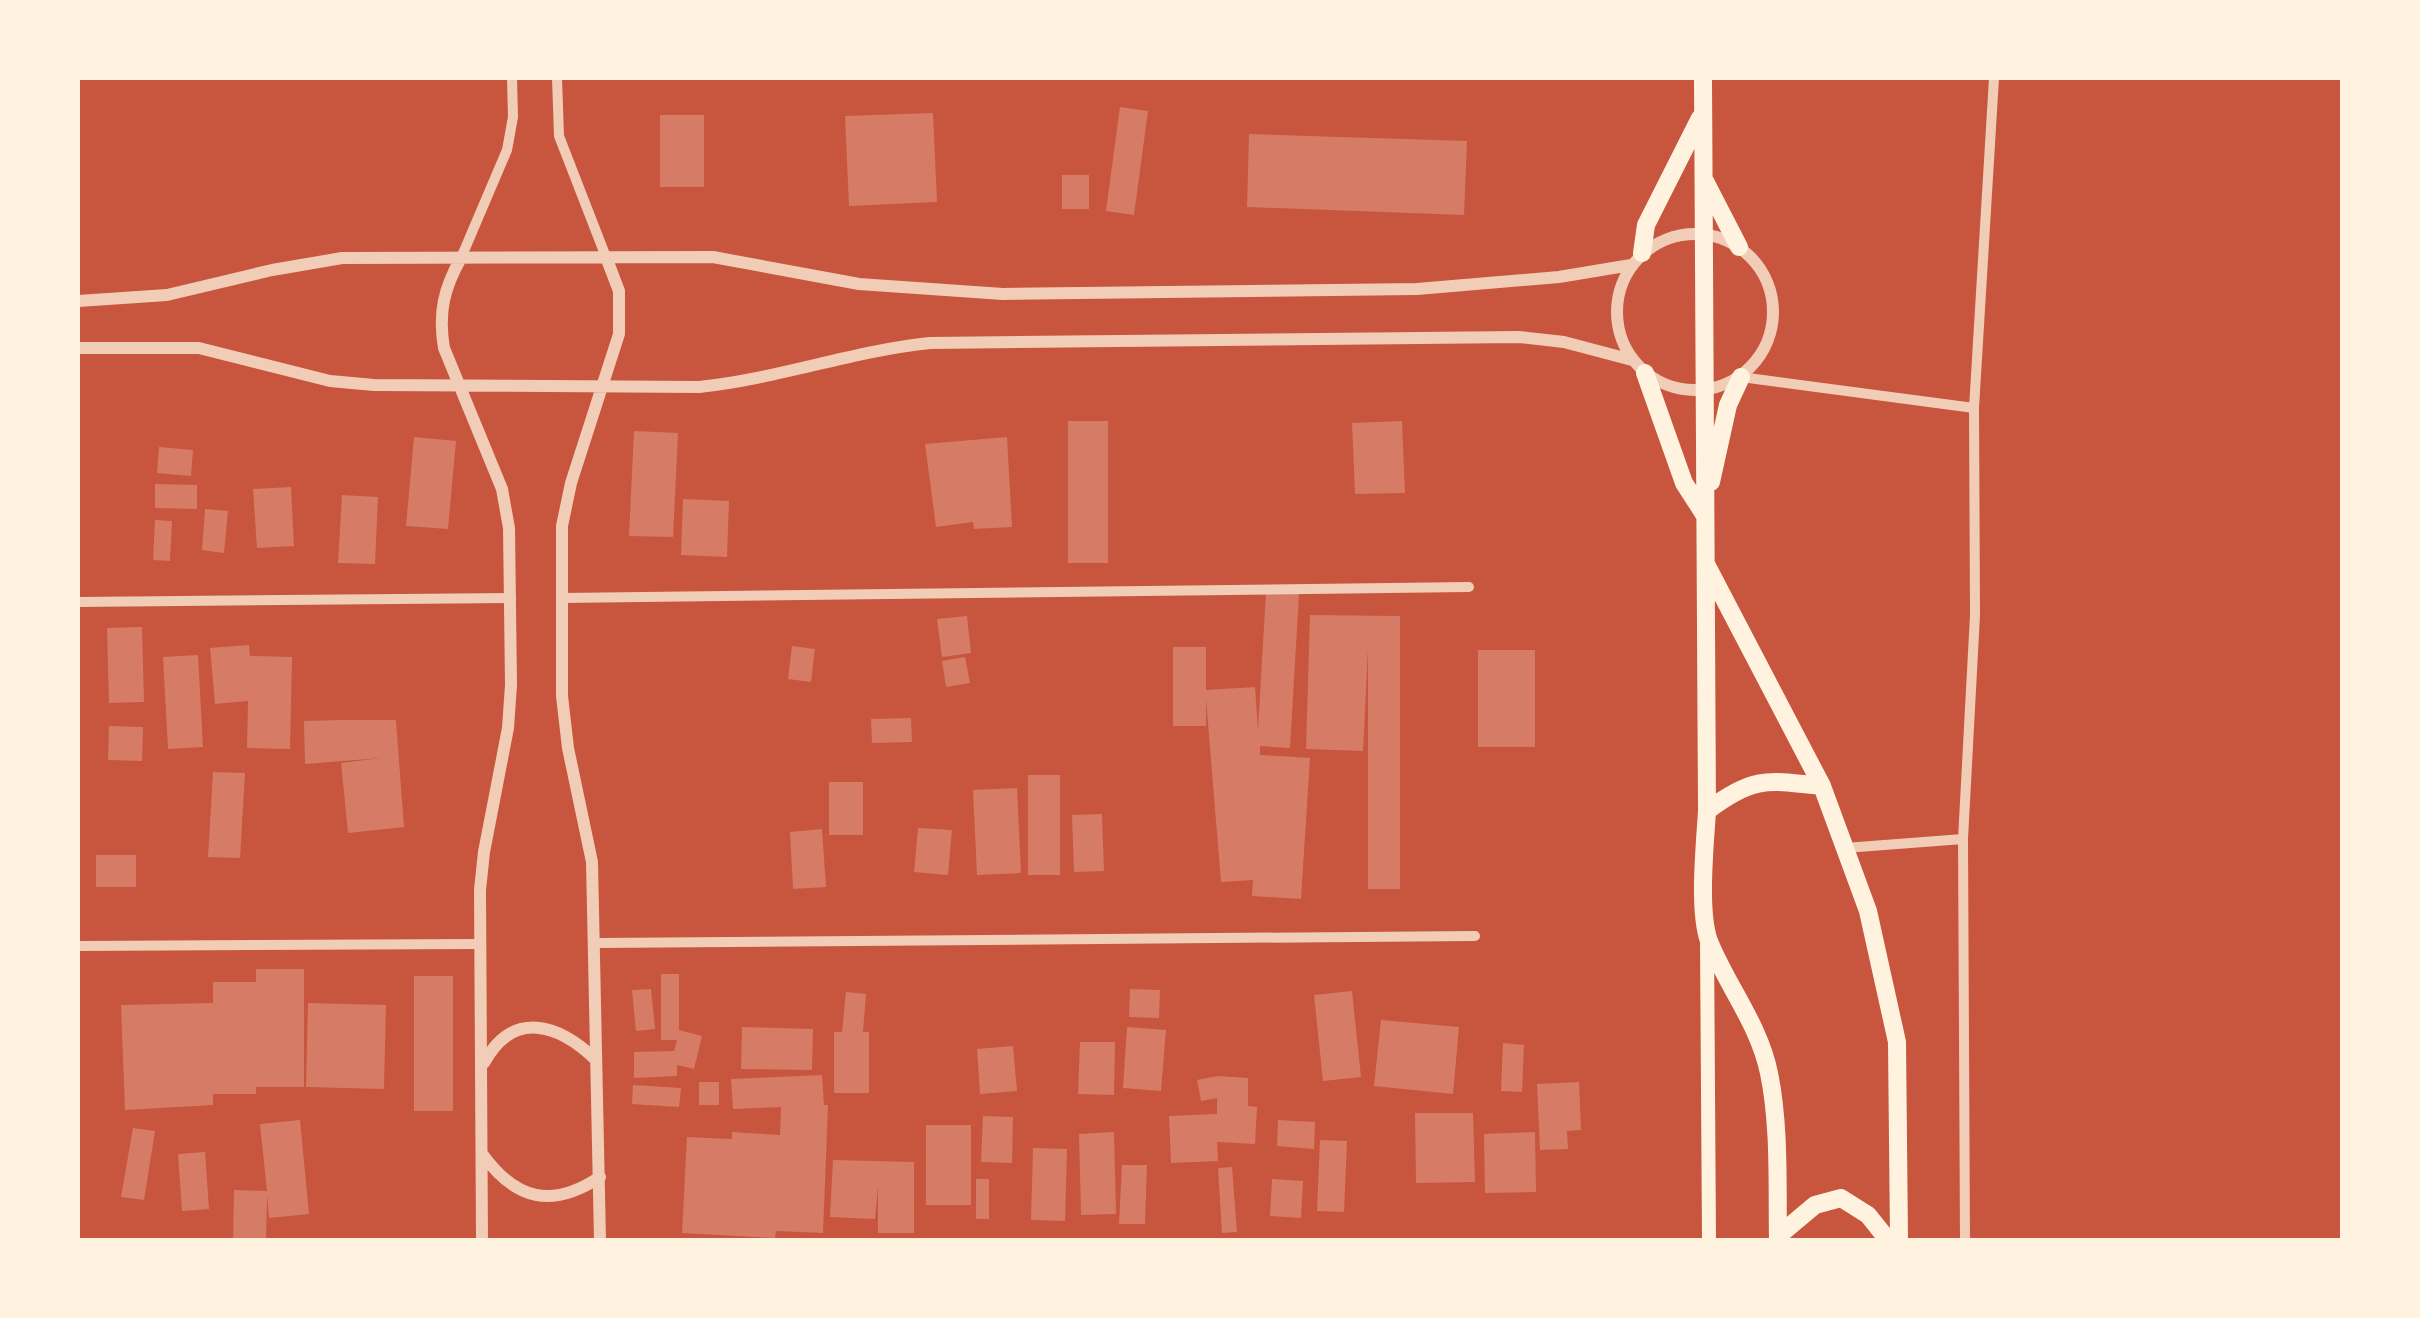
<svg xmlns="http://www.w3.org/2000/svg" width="2420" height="1318" font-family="'Titillium Web',sans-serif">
  <rect width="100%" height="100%" fill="#c8553d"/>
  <path fill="#d67c66" d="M1120,107L1148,111L1134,215L1106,211Z
    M933,113L937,202L849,206L845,116Z
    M660,115H704V187H660Z
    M1249,134L1467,141L1464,215L1247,207Z
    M1062,175H1089V209H1062Z
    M1068,421H1108V563H1068Z
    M1402,421L1405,493L1355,494L1352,423Z
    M634,431L678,433L673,537L629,536Z
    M414,437L456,441L448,529L406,526Z
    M1007,437L1012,527L974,529L973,522L936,527L925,444Z
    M159,447L193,450L191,476L157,473Z
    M155,484L197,485V509L155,508Z
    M291,487L294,546L257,548L253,489Z
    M342,495L378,497L375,564L338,563Z
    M683,499L729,501L727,557L681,555Z
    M205,509L228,511L224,553L202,550Z
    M155,520L172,521L170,561L153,560Z
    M1266,592L1299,594L1290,748L1260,746V755L1310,758L1301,899L1252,896L1253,880L1221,882L1206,699V726H1173V647H1206V690L1255,687L1258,730Z
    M1310,615L1400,616V889H1368V649L1363,751L1306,749Z
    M967,616L971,653L942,657L937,619Z
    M142,627L144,702L109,703L107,628Z
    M249,645L250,656L292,657L290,749L247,748L248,701L215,704L210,648Z
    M792,646L815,649L811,682L788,679Z
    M1478,650H1535V747H1478Z
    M198,655L203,747L168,749L163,657Z
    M965,657L970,683L946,687L942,661Z
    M911,718L912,742L872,743L871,719Z
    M340,720H396L404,827L348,833L341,763L381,758L305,764L304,721Z
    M109,726L143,727L142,761L108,760Z
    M213,772L245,773L240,858L208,857Z
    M1028,775H1060V875H1028Z
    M829,782H863V835H829Z
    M1017,788L1021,873L977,875L973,790Z
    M1102,814L1104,871L1074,872L1072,815Z
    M918,828L952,830L948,875L914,872Z
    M822,829L826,887L793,889L790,832Z
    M96,855H136V887H96Z
    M256,969H304V1087H256V1094H213V1105L125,1110L121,1005L213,1003V982H256Z
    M661,974H679V1030L702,1036L694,1069L677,1065V1076L634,1078V1052L674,1051L677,1040H661Z
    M414,976H453V1111H414Z
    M651,989L655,1029L636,1031L632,990Z
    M1130,989L1160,990L1159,1018L1129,1017Z
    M1352,991L1361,1077L1323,1081L1314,995Z
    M846,992L866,994L863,1032H869V1093H834V1032H842Z
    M308,1003L386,1005L384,1089L306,1087Z
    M1381,1020L1459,1027L1453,1094L1374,1086Z
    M742,1027L813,1029L812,1070L741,1069Z
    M1127,1027L1166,1030L1161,1091L1123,1088Z
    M1080,1042H1115L1114,1095L1078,1094Z
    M1503,1043L1524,1045L1522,1092L1501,1091Z
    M1013,1046L1017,1091L980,1094L977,1049Z
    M822,1075L824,1105H828L823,1233L776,1231L775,1238L682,1233L687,1137L732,1139V1132L780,1135L781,1107L733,1109L731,1079Z
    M1218,1076L1248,1078V1106L1257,1107L1255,1144L1217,1142L1218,1161L1171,1163L1169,1116L1217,1114V1098L1201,1101L1197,1080Z
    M699,1082H719V1105H699Z
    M1579,1082L1581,1130L1567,1131L1568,1149L1540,1150L1537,1084Z
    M633,1085L681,1088L679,1107L632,1104Z
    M1415,1113H1473L1475,1182L1416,1183Z
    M983,1116L1013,1117L1012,1163L981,1162Z
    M300,1120L309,1214L269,1218L267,1195L266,1240H233L234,1190L267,1191L260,1124Z
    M1278,1120L1315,1122L1314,1149L1277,1146Z
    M926,1125H971V1205H926Z
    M133,1128L155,1131L144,1200L121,1197Z
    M1114,1132L1116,1214L1081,1215L1079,1134Z
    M1535,1132L1536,1192L1485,1193L1484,1134Z
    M1320,1140L1347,1141L1344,1212L1317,1211Z
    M1033,1148L1067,1149L1065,1221L1031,1220Z
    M205,1152L209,1209L182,1211L178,1154Z
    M833,1160L914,1162V1233H878V1186L875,1219L830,1217Z
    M1122,1165H1147L1145,1224H1119Z
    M1232,1167L1237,1232L1222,1233L1218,1168Z
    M976,1179H989V1219H976Z
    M1272,1179L1303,1181L1301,1218L1270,1216Z"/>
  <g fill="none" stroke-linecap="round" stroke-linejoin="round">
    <path stroke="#f1ccb7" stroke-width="10" d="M557,78L559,136L606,257
      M461,258L507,150L513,117L512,78
      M1741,377L1974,408
      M561,598L1469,587
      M78,602L511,598
      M1845,848L1963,839
      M596,943L1475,936
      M78,946L480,944
      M1965,1240L1963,839L1975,615L1974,408L1994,78"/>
    <path stroke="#f1ccb7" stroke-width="12" d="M1617 312a78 78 0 1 1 156 0a78 78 0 1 1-156 0Z
      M461,258C444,288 438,313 444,348L502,489L509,528L511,685L508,728L484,852L480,890L482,1240
      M78,301L167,295L272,270L342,258L713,257L859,284L1003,294L1417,289L1559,277L1631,265
      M78,348H199L330,381L374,385L699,387C777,379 852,351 930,343L1519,337L1564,342L1632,360
      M484,1063C513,1009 559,1024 596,1060
      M483,1155C516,1200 552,1209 600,1177
      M600,1240L592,862L568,748L562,696V526L571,483L619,334V291L606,257"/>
    <path stroke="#fff3e0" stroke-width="14" d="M1707,941L1709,1240"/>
    <path stroke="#fff3e0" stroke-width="18" d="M1703,78L1707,811C1705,844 1698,911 1709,941C1727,986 1759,1024 1769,1073C1780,1127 1777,1185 1778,1240
      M1705,181L1739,247
      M1642,253L1646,225L1700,118
      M1645,373L1684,483L1704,514
      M1711,482L1728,405L1741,377
      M1707,566L1822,786L1868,911L1897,1042L1899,1240
      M1707,811C1753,776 1767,780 1822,786
      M1778,1236L1815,1205L1841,1198L1868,1215L1888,1240"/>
  </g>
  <rect width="2420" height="1318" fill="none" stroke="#fff3e0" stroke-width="160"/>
</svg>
